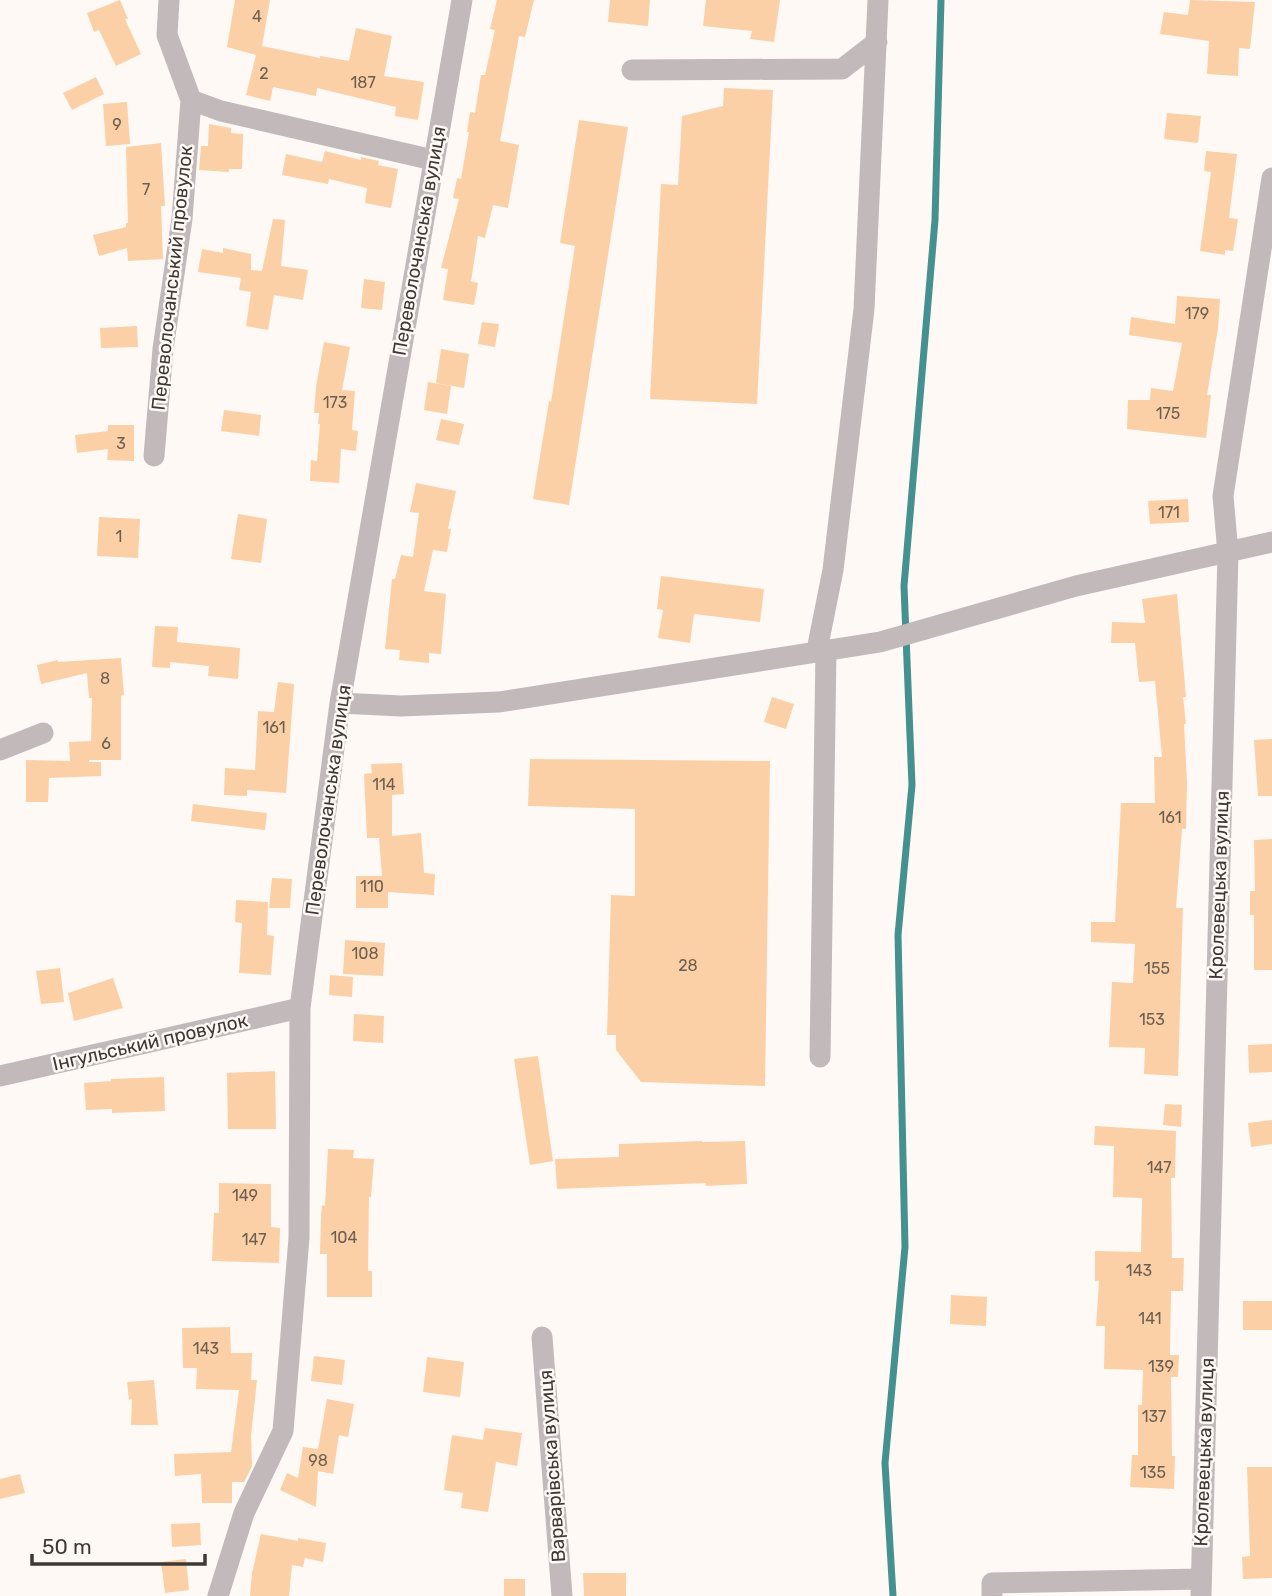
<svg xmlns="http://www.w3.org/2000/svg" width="1272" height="1596" font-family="Rubik,sans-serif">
  <rect width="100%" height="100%" fill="#fef9f4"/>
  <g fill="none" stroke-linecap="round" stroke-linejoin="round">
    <path stroke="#459090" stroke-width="7" d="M893,1596L885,1463L905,1247L898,935L912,785L904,586L935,220L941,0"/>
  </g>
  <path fill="#fbd0a6" d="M120,0L128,19H125L141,54L116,66L99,30L94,32L87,13Z
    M235,0H270L262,46L320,58V56L349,61L356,28L392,36L384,76L424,82L418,120L395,116L396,107L317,88L316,96L273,87L270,101L246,95L256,55L227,47Z
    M497,0H534L525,37L519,36L500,141L519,145L508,208L493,205L485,238L478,236L471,281L478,283L474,305L443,300L448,269L441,268L459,199L453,198L457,178L461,179L469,132H467L470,112L475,113L481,75H485L495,30L490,29Z
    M610,0H650L648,26L608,22Z
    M706,0H780L774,42L750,39L752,31L703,26Z
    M1190,0L1255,2L1250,49L1239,48L1238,76L1207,74L1209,41L1160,34L1164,12L1188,15Z
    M96,77L104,94L72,110L63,93Z
    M724,88L773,90L757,404L650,399L661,184L678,185L682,116L723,106Z
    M127,102L130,144L106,146L103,104Z
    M1167,113L1201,116L1198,143L1164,139Z
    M579,120L628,127L569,505L533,499L549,401L551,402L575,246L560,243Z
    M209,124L231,128V133L243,134L242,169H229V172L199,170L201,146H208Z
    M161,143L165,206H161L163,259L128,261L127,248L99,256L93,235L126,227V223H128L126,147Z
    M325,151L361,160V157L379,161L378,165L398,169L391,208L365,203L367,188L329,179L328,184L282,175L286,154L322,162Z
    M1206,151L1237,154L1229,218L1238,219L1233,251L1225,250V255L1200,251L1211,172L1204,171Z
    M273,219L285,220L281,266L308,270L303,300L274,295L268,330L246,326L251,292L239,290L241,278L198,272L202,249L223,253V248L251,254V270L262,271Z
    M364,279L385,282L382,310L361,308Z
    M1177,296L1220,299L1218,328L1207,395H1211L1206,438L1127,429L1128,400H1150L1151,388L1173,391L1182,343L1129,335L1131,317L1175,324Z
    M482,322L499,324L495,347L478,344Z
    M137,326L138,347L101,348L100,328Z
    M324,342L350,347L342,390L355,391L352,430L358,431L356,451L341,449L339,483L310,481L311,460L317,461L320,424H318L319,413H314L316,387Z
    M441,349L469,354L464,388L436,383Z
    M428,382L451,386L447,414L424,410Z
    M224,410L261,415L259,436L221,431Z
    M441,419L464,424L459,445L436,440Z
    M108,425H134V461L107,460L108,449L77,453L75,435L108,431Z
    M416,483L456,491L448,529H451L447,552L433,550L424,591L446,594L441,654L429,653V663L399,660L400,650L385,649L392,579H395L401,555L413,557L419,513L410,512Z
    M1188,499L1189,522L1150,524L1148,501Z
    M238,514L267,519L261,563L231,559Z
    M99,517L140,519L138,558L97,556Z
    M661,576L764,589L760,622L694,614L690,643L658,638L663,610L657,609Z
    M1177,594L1186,697H1183L1186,724H1184L1187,783L1186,829H1182L1176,908H1183L1178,1076L1144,1074L1145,1048L1109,1047L1112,982L1133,983L1135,944L1091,942V922H1115L1121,803H1155L1154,757H1162L1155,681L1139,682L1135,643H1111L1112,622L1145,623L1142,599Z
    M155,626L178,627L177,642L240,648L238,679L208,676L209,666L170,662V668L152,667Z
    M121,658L124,695L121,696V760H89V762H101V776L49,778L48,802H26V760L70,761L69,742L91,741L92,698H89L87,673L41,684L37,665L58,660V662Z
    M278,682L294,684L286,793L247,790V796L224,795L225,768L255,770L258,711L274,712Z
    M772,697L794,704L786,729L764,722Z
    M1272,739V796H1258L1254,740Z
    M530,759L770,761L765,1086L641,1082L616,1050V1035H607L611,895L635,896V809L528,806Z
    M402,763L404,794L392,795V836L421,833L424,873L435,874L434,895L388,892V908H356V876H382L379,838H367L364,774L372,773L371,764Z
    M193,804L267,813L265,830L191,821Z
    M1272,839V970H1254V915H1250V891H1255L1254,840Z
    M272,878L292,879L290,908H269Z
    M236,900L268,902L267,935L274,936L271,975L239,973L242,923L235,922Z
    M345,940L385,943L383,976L343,974Z
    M60,968L64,1002L41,1004L36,971Z
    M330,975L353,977L352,997L329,995Z
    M113,978L123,1008L74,1021L68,993Z
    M354,1014L384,1016L383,1043L353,1041Z
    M1272,1044V1072L1249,1073L1248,1045Z
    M538,1056L553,1161L530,1165L514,1059Z
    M275,1071L276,1129H228L227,1073Z
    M164,1077L165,1111L112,1113V1109L86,1110L84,1083L111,1081V1079Z
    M1165,1104L1182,1105L1181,1127L1163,1125Z
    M1272,1120V1144L1251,1147L1248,1123Z
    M1095,1126L1176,1131L1175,1178H1171L1172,1258H1184L1183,1291H1171L1170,1355H1179L1178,1377H1171L1172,1456H1175L1174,1489L1130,1487L1132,1455H1138V1405H1142L1143,1370L1104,1369L1105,1326H1096L1099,1281H1095V1251L1141,1252L1142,1198L1113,1197L1114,1146L1094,1145Z
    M702,1141V1142L745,1141L747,1184L706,1186V1183L557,1189L555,1159L619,1157V1144Z
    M328,1149L354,1150L353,1158L374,1159L371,1197H369L368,1271H372V1297H327V1254H320L321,1216L322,1205L325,1206Z
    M219,1183L271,1184V1227L280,1228L279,1263L212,1261L214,1213H219Z
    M951,1295L987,1297L986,1326L950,1324Z
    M1243,1301H1272V1330H1243Z
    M230,1327L231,1353H252L251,1380H257L251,1436L252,1466L244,1482H232V1503H202L201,1474L175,1476L174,1454L231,1452L239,1390L196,1389L197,1368H183L182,1328Z
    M314,1356L345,1360L342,1385L311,1381Z
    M427,1357L464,1362L460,1397L423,1392Z
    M154,1380L158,1425H131L132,1399L129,1400L127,1382Z
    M327,1399L354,1404L348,1437L339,1435L333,1474L318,1471L316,1507L280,1490L287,1473L298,1478L303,1447L318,1449Z
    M485,1428L522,1433L517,1466L496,1462L488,1512L461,1508L463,1493L444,1490L452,1435L483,1440Z
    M1247,1467H1272V1578L1243,1579L1242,1557L1250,1556Z
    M20,1474L25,1493L0,1499V1479Z
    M200,1523L201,1545L172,1547L171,1524Z
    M261,1534L298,1541V1538L326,1543L323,1562L305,1558L303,1567L292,1565L289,1596H250L252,1573Z
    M186,1559L189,1590L165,1593L161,1562Z
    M583,1573H626V1596H584Z
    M504,1579H525V1596H504Z"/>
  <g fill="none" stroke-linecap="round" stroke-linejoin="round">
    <path stroke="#c2b9ba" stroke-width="21" d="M632,70L842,69L877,42
      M191,100L221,111L433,160
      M154,456L163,349L182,219L191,100L167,35L169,0
      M817,650L833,570L864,309L878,0
      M340,703L401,706L499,702L880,642L1076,586L1272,542
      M0,750L43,733
      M820,1057L826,649
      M0,1076L300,1008
      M542,1337L562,1596
      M218,1596L244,1513L283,1431L299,1238L300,1008L340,703L462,0
      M992,1596V1583L1201,1579
      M1201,1596L1228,553L1223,496L1272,178"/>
  </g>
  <g text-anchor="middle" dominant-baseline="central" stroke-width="5" stroke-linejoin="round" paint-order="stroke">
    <g font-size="16" fill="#6d5f50">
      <text x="257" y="16">4</text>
      <text x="264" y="73">2</text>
      <text x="363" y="82">187</text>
      <text x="117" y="124">9</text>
      <text x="146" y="189">7</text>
      <text x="1197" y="313">179</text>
      <text x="335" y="402">173</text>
      <text x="1168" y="413">175</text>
      <text x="121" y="443">3</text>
      <text x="1169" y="512">171</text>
      <text x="119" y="536">1</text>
      <text x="105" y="678">8</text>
      <text x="274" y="727">161</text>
      <text x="106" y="743">6</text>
      <text x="384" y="784">114</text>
      <text x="1170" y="817">161</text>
      <text x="372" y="886">110</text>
      <text x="365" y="953">108</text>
      <text x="688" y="965">28</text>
      <text x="1157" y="968">155</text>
      <text x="1152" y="1019">153</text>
      <text x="1159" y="1167">147</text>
      <text x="245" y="1195">149</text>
      <text x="344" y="1237">104</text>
      <text x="254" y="1239">147</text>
      <text x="1139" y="1270">143</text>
      <text x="1150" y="1318">141</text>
      <text x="206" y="1348">143</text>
      <text x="1161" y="1366">139</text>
      <text x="1154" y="1416">137</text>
      <text x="318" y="1460">98</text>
      <text x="1153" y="1472">135</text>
    </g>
    <g font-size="19" fill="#3e3934" stroke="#fef9f4">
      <text transform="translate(419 241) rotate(-80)">Переволочанська вулиця</text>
      <text transform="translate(172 278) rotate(-84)">Переволочанський провулок</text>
      <text transform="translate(328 800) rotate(-82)">Переволочанська вулиця</text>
      <text transform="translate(1219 885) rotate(-88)">Кролевецька вулиця</text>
      <text transform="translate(150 1042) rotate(-13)">Інгульський провулок</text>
      <text transform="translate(1204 1452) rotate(-88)">Кролевецька вулиця</text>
      <text transform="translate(552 1466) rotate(-94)">Варварівська вулиця</text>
    </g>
  </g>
  <path d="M32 1554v10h173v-10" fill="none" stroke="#3e3934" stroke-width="3.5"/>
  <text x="42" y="1554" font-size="21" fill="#3e3934" stroke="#fef9f4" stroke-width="5" paint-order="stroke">50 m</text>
</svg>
